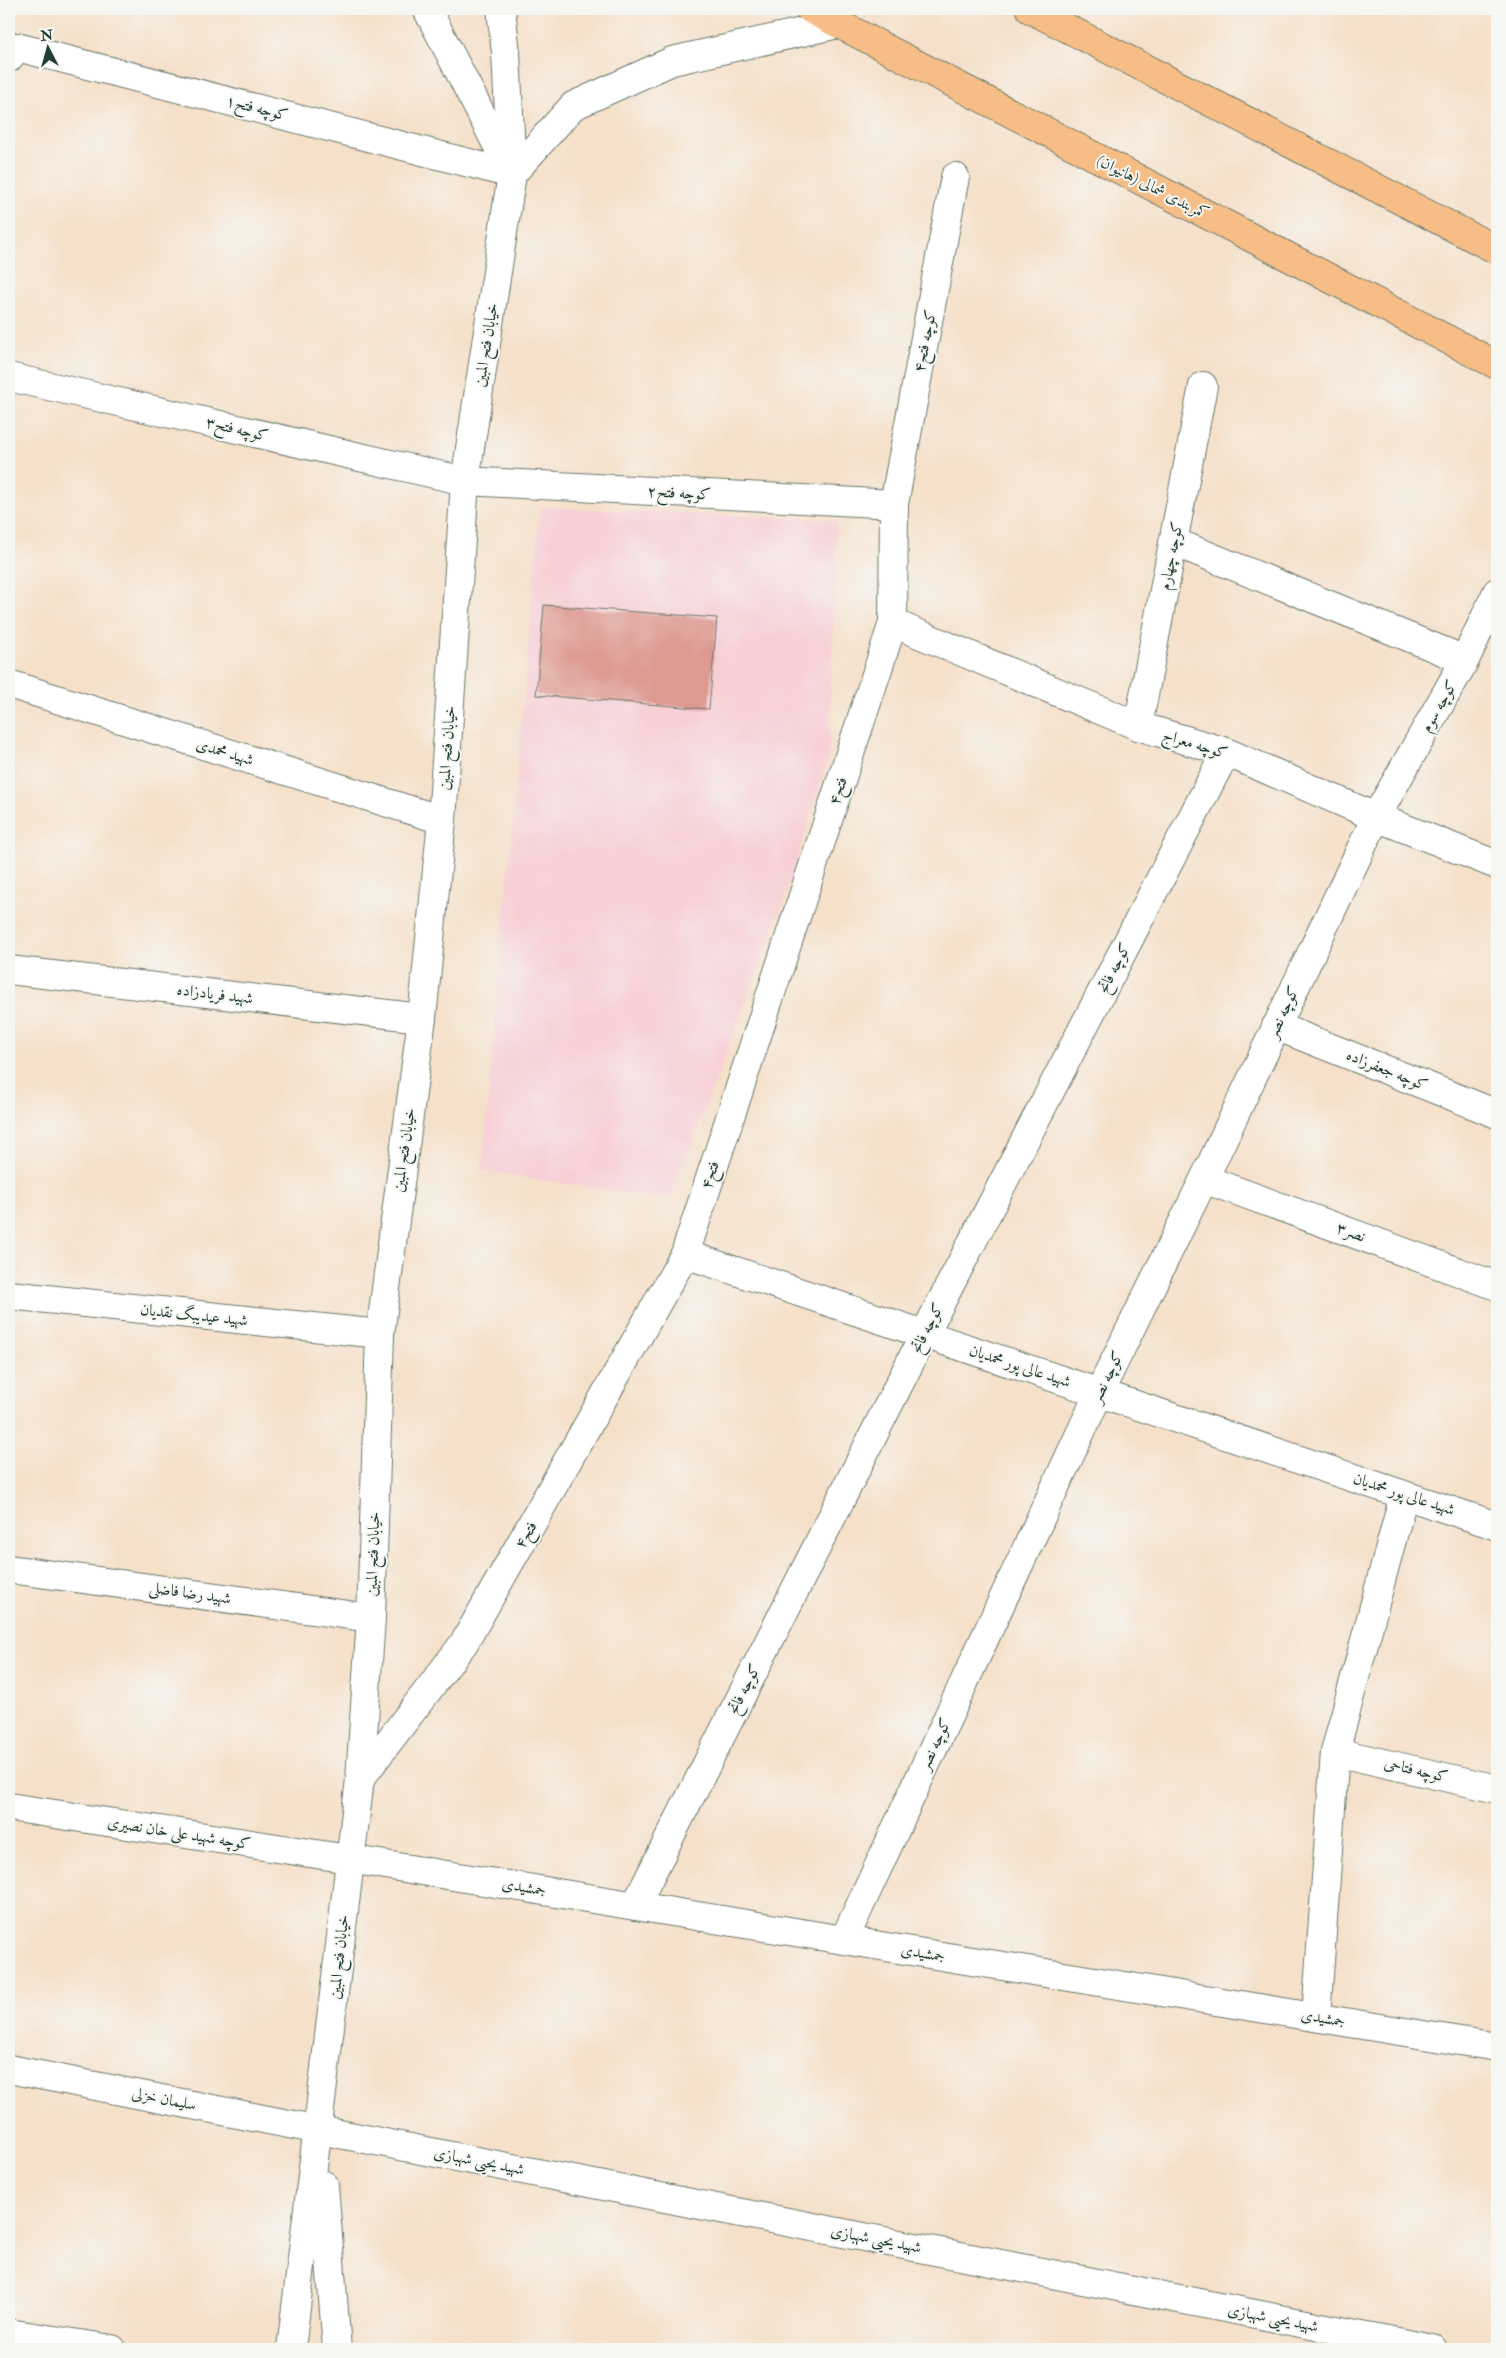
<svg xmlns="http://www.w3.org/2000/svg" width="1506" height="2358" font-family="'IM FELL Double Pica',Amiri,serif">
  <rect width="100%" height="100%" fill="#f6f6f2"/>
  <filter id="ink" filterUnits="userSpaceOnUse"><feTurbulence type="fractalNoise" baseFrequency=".02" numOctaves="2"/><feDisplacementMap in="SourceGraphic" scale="10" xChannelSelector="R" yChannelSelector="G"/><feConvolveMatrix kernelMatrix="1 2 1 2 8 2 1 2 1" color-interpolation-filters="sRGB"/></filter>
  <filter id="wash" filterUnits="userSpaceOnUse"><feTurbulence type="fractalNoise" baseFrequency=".0096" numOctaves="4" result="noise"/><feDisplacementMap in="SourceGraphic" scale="20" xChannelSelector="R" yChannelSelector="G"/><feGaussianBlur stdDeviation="1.12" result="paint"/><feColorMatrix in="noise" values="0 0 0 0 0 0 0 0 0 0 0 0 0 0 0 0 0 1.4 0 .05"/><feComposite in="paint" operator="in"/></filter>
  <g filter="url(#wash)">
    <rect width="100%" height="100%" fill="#f5e0c9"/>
    <path fill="#f7cfd5" d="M540,507L837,520L829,756L784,901L670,1200L482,1171Z"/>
    <g id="blocks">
      <path fill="#dd9a91" d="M544,605L717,618L709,709L536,695Z"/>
    </g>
  </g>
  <g filter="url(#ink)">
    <use href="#blocks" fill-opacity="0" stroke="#6a7668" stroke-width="1"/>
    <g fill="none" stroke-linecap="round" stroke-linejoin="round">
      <g stroke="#6a7668" stroke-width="30">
        <path id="minor" d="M9,58L17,47L512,174
          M9,377L465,481L894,504
          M1174,542L1465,660
          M893,623L1138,726L1226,752L1376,817L1497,865
          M9,684L442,820
          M1138,726L1203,386
          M9,970L422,1018
          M1276,1026L1497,1114
          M1204,1179L1497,1286
          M685,1254L1497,1526
          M9,1295L380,1334
          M9,1569L371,1618
          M1335,1752L1497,1789
          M360,1779L464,1643L685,1254L893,623L894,504L955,177
          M9,1807L349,1859L1497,2047
          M635,1906L924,1335L1226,752
          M844,1940L1099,1393L1204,1179L1376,817L1465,660L1497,592
          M1316,2017L1335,1752L1404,1495
          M9,2069L1433,2349
          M9,2333L112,2349"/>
      </g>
      <g stroke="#6a7668" stroke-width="30">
        <path id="tertiary" d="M427,9L507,164
          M512,174L573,106L672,61L838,24
          M324,2185L337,2349
          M291,2349L360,1779L371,1618L380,1334L422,1018L442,820L465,481L512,174L506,53L501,9"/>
      </g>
      <g stroke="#6a7668" stroke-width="30">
        <path id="primary" d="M810,9L1497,365
          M1030,9L1497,250"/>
      </g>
      <use href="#minor" stroke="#fff" stroke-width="28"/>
      <use href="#tertiary" stroke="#fff" stroke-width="28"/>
      <use href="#primary" stroke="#f6be86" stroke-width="28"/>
    </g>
  </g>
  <g text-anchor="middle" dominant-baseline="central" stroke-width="4" stroke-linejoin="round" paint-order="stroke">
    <g font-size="16" fill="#1f3d34" stroke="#f6f6f2">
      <text transform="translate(257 108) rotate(14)">کوچه فتح۱</text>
      <text transform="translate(1153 187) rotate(27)">کمربندی شمالی (هانیوان)</text>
      <text transform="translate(925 341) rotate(-79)">کوچه فتح۴</text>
      <text transform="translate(486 345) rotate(-81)">خیابان فتح المبین</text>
      <text transform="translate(237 429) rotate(13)">کوچه فتح۳</text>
      <text transform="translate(679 493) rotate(3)">کوچه فتح۲</text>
      <text transform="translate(1171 556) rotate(-79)">کوچه چهارم</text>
      <text transform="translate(1439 706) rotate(-60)">کوچه سوم</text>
      <text transform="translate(1195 744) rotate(17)">کوچه معراج</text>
      <text transform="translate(447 748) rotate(-86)">خیابان فتح المبین</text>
      <text transform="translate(225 752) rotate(17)">شهید محمدی</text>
      <text transform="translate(838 791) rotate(-72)">فتح۴</text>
      <text transform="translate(1114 968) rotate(-63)">کوچه فاتح</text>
      <text transform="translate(215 994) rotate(7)">شهید فریادزاده</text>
      <text transform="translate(1283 1012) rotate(-65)">کوچه نصر</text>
      <text transform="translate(1387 1070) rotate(22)">کوچه جعفرزاده</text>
      <text transform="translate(404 1150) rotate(-82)">خیابان فتح المبین</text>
      <text transform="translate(710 1175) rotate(-72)">فتح۴</text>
      <text transform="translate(1351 1232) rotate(20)">نصر۳</text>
      <text transform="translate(194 1315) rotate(6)">شهید عیدیبگ نقدیان</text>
      <text transform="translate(927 1328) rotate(-63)">کوچه فاتح</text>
      <text transform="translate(1020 1366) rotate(18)">شهید عالی پور محمدیان</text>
      <text transform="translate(1107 1377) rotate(-64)">کوچه نصر</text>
      <text transform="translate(1404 1494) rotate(18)">شهید عالی پور محمدیان</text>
      <text transform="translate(526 1535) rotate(-60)">فتح۴</text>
      <text transform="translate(373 1554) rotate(-88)">خیابان فتح المبین</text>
      <text transform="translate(190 1593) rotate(8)">شهید رضا فاضلی</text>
      <text transform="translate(744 1689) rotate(-63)">کوچه فاتح</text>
      <text transform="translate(935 1744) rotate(-65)">کوچه نصر</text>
      <text transform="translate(1416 1770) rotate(13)">کوچه فتاحی</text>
      <text transform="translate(179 1833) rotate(9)">کوچه شهید علی خان نصیری</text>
      <text transform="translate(524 1887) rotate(9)">جمشیدی</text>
      <text transform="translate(923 1953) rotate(9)">جمشیدی</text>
      <text transform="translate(339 1957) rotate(-84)">خیابان فتح المبین</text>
      <text transform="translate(1323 2018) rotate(9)">جمشیدی</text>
      <text transform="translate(164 2099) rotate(11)">سلیمان خزلی</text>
      <text transform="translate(479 2161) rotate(11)">شهید یحیی شهبازی</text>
      <text transform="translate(876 2239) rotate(11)">شهید یحیی شهبازی</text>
      <text transform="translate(1273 2318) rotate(11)">شهید یحیی شهبازی</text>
    </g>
  </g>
  <rect width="1506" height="2358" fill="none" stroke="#f6f6f2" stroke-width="30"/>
  <g transform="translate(48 48) rotate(354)" stroke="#f6f6f2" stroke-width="4" paint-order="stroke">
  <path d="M0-4L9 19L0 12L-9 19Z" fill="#1f3d34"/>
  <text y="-8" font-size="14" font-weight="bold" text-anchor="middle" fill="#1f3d34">N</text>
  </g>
</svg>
